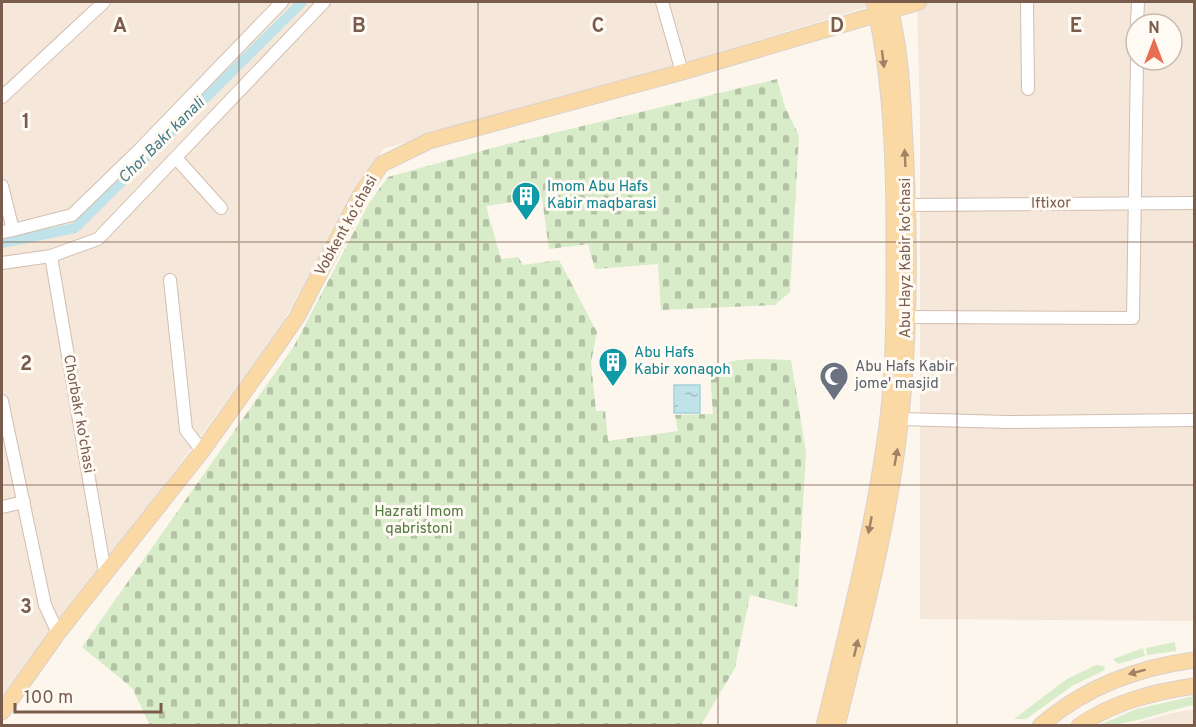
<svg xmlns="http://www.w3.org/2000/svg" width="1196" height="727" font-family="Overpass,sans-serif">
  <defs>
    <pattern id="cemetery-stones" width="16" height="16" patternUnits="userSpaceOnUse" patternTransform="scale(1.5)"><rect width="16" height="16" fill="#d8ecc9"/><path d="M2 7V4a2 2 0 0 1 4 0v3zM10 15v-3a2 2 0 0 1 4 0v3z" fill="#b4c2a5"/></pattern>
    <pattern id="water-ripples" width="26" height="14" patternUnits="userSpaceOnUse" patternTransform="scale(1.5)"><rect width="26" height="14" fill="#bfe3e8"/><path d="M2 4q2-2 4 0t4 0M15 11q2-2 4 0t4 0" fill="none" stroke="#a0bbbe"/></pattern>
  </defs>
  <rect width="100%" height="100%" fill="#fdf6ec"/>
  <path fill="#f5e8da" fill-rule="evenodd" d="M2,2H884L643,75L383,149L273,339L2,702Z
    M917,2H1194V621L920,619V115ZM1136,24H1172V60H1136Z
    M1194,709V725H1130L1168,714Z"/>
  <path fill="#d8ecc9" d="M1175,642L1176,651L1147,655L1146,648Z
    M1143,648L1145,656L1118,664L1113,659Z
    M1096,665L1104,666L1105,670L1072,686L1026,719H1014L1067,679Z
    M1194,696V705C1163,711 1131,726 1099,725L1137,709Z"/>
  <path fill="url(#cemetery-stones)" d="M777,79L785,107L799,136L790,292L775,305L661,310L658,264L595,269L588,244L549,249L542,198L486,206L501,259L518,257L523,265L559,260L597,332L591,363L596,411H605L608,441L678,431L675,415L713,414L710,372C732,354 763,360 791,360L806,453L797,607L750,595L735,668L701,725H150L132,688L82,647L294,346L369,203L388,177L496,147Z"/>
  <path fill="url(#water-ripples)" stroke="#a5d3da" stroke-width="1.5" d="M674,385H700V413H674Z"/>
  <g fill="none" stroke-linecap="round" stroke-linejoin="round">
    <path stroke="#bfe3e8" stroke-width="10" d="M2,243L75,228L302,2"/>
    <g stroke="#d1beb0" stroke-width="14">
      <path id="minor" d="M662,2L682,72
        M1027,2L1028,89
        M1137,24L1138,2
        M2,97L104,2
        M176,158L221,208
        M2,186L13,230L2,232
        M908,205L1194,203
        M13,230L72,215L140,149L282,2
        M51,256L105,573
        M2,263L51,256L98,239L324,2
        M170,280L186,430L202,451
        M908,317L1133,318L1137,60
        M2,401L45,605L58,633
        M901,419L1007,422L1194,420
        M2,507L24,502"/>
    </g>
    <g stroke="#dad1cd" stroke-width="17">
      <path id="major" d="M2,712L58,633L202,451L277,346L297,317L361,194L382,164L429,141L682,72L919,2
        M824,726C849,624 875,522 888,418C895,357 894,294 894,232C894,156 891,76 874,2
        M837,726C860,632 886,537 898,441C910,350 910,256 906,164C903,111 903,53 888,2
        M1040,726C1085,687 1136,668 1194,660
        M1079,726C1113,702 1154,692 1194,686"/>
    </g>
    <use href="#minor" stroke="#fff" stroke-width="12"/>
    <use href="#major" stroke="#fbd9a5" stroke-width="15"/>
  </g>
  <defs><path id="oneway-solid" d="M-6-.8H1V-3.2L6.5 0L1 3.2V.8H-6Z" transform="scale(1.5)"/></defs>
  <g fill="#a18267">
    <use href="#oneway-solid" transform="translate(883 59) rotate(83)"/>
    <use href="#oneway-solid" transform="translate(905 158) rotate(-93)"/>
    <use href="#oneway-solid" transform="translate(896 457) rotate(-80)"/>
    <use href="#oneway-solid" transform="translate(870 525) rotate(101)"/>
    <use href="#oneway-solid" transform="translate(856 648) rotate(-77)"/>
    <use href="#oneway-solid" transform="translate(1137 672) rotate(165)"/>
  </g>
  <path fill="none" stroke="#7a5c4d" stroke-width="1.5" stroke-opacity="0.55" d="M239,2V726M478,2V726M718,2V726M957,2V726M2,242H1194M2,485H1194"/>
  <defs>
    <g id="building-pin" transform="scale(1.5)"><path d="M0 17L-7.5 6A9.5 9.5 0 1 1 7.5 6Z" fill="#0f9aa8" stroke="#fffaf3"/><path d="M-4-6H4V6H1V3H-1V6H-4ZM-2.5-4.3h1.7v1.8h-1.7ZM.8-4.3h1.7v1.8H.8ZM-2.5-1h1.7V.8h-1.7ZM.8-1h1.7V.8H.8Z" fill="#fff"/></g>
    <g id="mosque-pin" transform="scale(1.5)"><path d="M0 17L-7.5 6A9.5 9.5 0 1 1 7.5 6Z" fill="#6b7280" stroke="#fffaf3"/><path d="M3.5-4.9A6 6 0 1 0 3.5 4.9A5 5 0 1 1 3.5-4.9Z" fill="#fff"/></g>
  </defs>
  <g fill-rule="evenodd">
    <use href="#building-pin" x="526" y="196"/>
    <use href="#building-pin" x="613" y="362"/>
    <use href="#mosque-pin" x="834" y="376"/>
  </g>
  <g text-anchor="middle" dominant-baseline="central" stroke-width="6" stroke-linejoin="round" paint-order="stroke">
    <g font-size="15" fill="#0d838f" stroke="#fffaf3" text-anchor="start">
      <text x="547" y="187">Imom Abu Hafs<tspan x="547" dy="17">Kabir maqbarasi</tspan></text>
      <text x="634" y="353">Abu Hafs<tspan x="634" dy="17">Kabir xonaqoh</tspan></text>
    </g>
    <g font-size="15" fill="#7a5c4d" stroke="#fffaf3">
      <text transform="translate(1051 204) rotate(-1)">Iftixor</text>
      <text transform="translate(347 226) rotate(-61)">Vobkent koʻchasi</text>
      <text transform="translate(906 258) rotate(-90)">Abu Hayz Kabir ko'chasi</text>
      <text transform="translate(78 414) rotate(80)">Chorbakr ko'chasi</text>
    </g>
    <g font-size="15" fill="#5b616d" stroke="#fffaf3" text-anchor="start">
      <text x="855" y="367">Abu Hafs Kabir<tspan x="855" dy="17">jome' masjid</tspan></text>
    </g>
    <g font-size="15" fill="#537a41" stroke="#fffaf3">
      <text x="419" y="512">Hazrati Imom<tspan x="419" dy="17">qabristoni</tspan></text>
    </g>
    <g font-size="16" font-style="italic" fill="#437c86" stroke="#fffaf3">
      <text transform="translate(162 141) rotate(-45)">Chor Bakr kanali</text>
    </g>
  </g>
  <g font-size="20" text-anchor="middle" font-weight="bold" fill="#7a5c4d" stroke="#fffaf3" stroke-width="6" stroke-linejoin="round" paint-order="stroke">
    <text x="120" y="32">A</text>
    <text x="359" y="32">B</text>
    <text x="598" y="32">C</text>
    <text x="837" y="32">D</text>
    <text x="1076" y="32">E</text>
    <text x="26" y="128">1</text>
    <text x="26" y="370">2</text>
    <text x="26" y="613">3</text>
  </g>
  <rect width="1196" height="727" fill="none" stroke="#7a5c4d" stroke-width="6"/>
  <g transform="translate(1154 42)"><circle r="28" fill="#fffaf3" stroke="#cabbb1" stroke-width="1.5"/>
  <path d="M0-4.5L10 22L0 15L-10 22Z" fill="#e76f51"/>
  <text y="-9" font-size="16" font-weight="bold" text-anchor="middle" fill="#7a5c4d">N</text>
  </g>
  <path d="M15 703v9h146v-9" fill="none" stroke="#7a5c4d" stroke-width="3"/>
  <text x="24" y="703" font-size="18" fill="#7a5c4d" stroke="#fffaf3" stroke-width="4.5" paint-order="stroke">100 m</text>
</svg>
